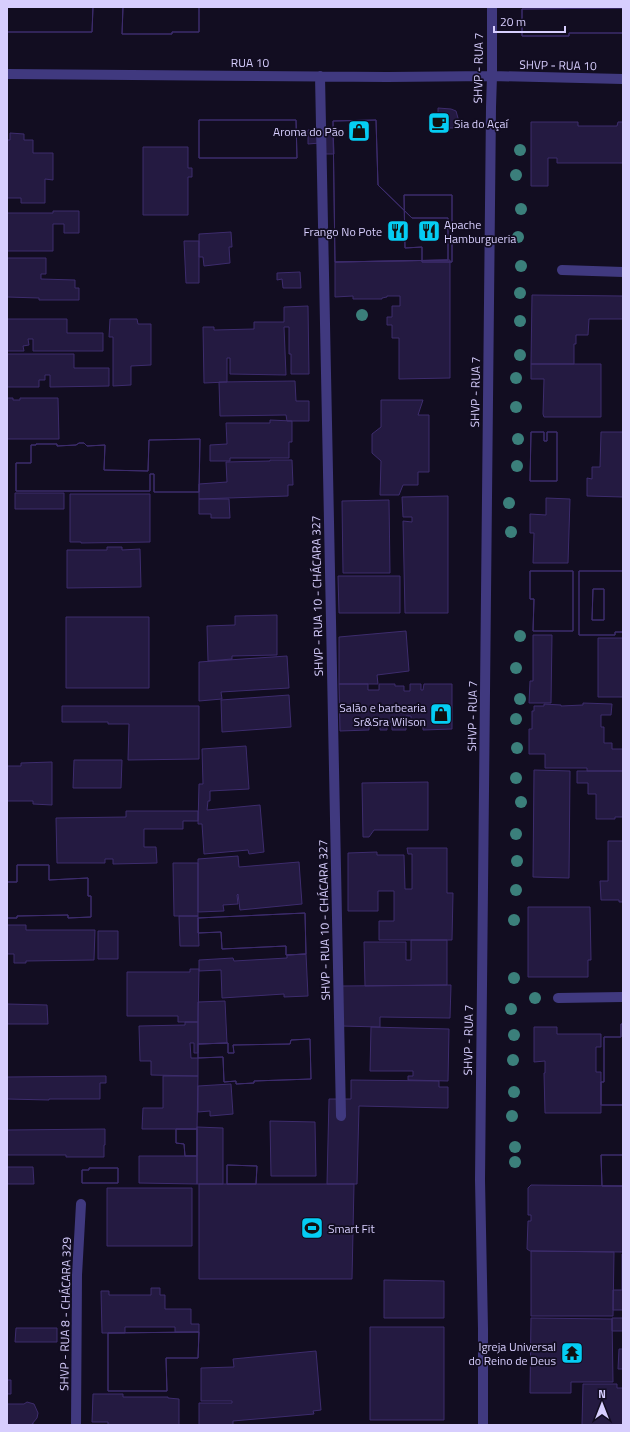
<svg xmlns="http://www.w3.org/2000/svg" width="630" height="1432" font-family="'Titillium Web',sans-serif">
  <rect width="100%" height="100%" fill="#120d21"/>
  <path fill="#241a41" stroke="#3d2c6d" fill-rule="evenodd" d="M7,7H93L92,32H7Z
    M7,7H93L92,32H7Z
    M123,7H199V32H172V34H122Z
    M123,7H199V32H172V34H122Z
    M623,8V33H569V36H522V9Z
    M623,8V33H569V36H522V9Z
    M438,108L451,109L456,111L458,118V128H449V131H433V119H438Z
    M199,120H296L297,158H199Z
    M199,120H296L297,158H199Z
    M376,120L378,185L412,218H448V260L335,262L333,121Z
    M376,120L378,185L412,218H448V260L335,262L333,121Z
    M531,122H578V126H617L618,122H623V163H557V158H548V186H531Z
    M308,130H333L334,154H320V143L308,144Z
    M10,133L24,134V140H33V153H53V180L45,179V203H21V198H7V140H10Z
    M143,147H188V168H192V177H188V215H143Z
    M404,195H452V262H422V247L405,248Z
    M404,195H452V262H422V247L405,248Z
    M53,211H79V233H64V224H53V251H7V213H53Z
    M231,232L232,247H229L230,263L204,266L203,257H199V234Z
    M184,241H199V283H186Z
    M7,258H46V274H41V279L75,280V288H79V300H39V298L7,297Z
    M450,260V378L399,379V338H392V325H387V317H392V306H400V296H387V297L382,298V299H353V296L335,297V262Z
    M300,272L301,288H283L282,279L277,280V273Z
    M532,295L623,296V319H589L588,335H576V344H574V364H531Z
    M308,306L309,374H291V354H289V327H284L286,375L230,374V358H227V382L204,383L203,327H214V330L254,329V322H284V307Z
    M7,319H67V333H103V351H33V339H28L29,345L23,346L24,351H7Z
    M110,319H137L138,324H151V365L131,366V385L113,386V337H109Z
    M7,354H74V368H109V386L50,387V375H45V380H39V387H7Z
    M531,364H601V417H544L543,414L544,379H531Z
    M295,381L296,401H309V421H287L286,415L220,416L219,382Z
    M7,398H13V400H20V398H58L59,439H7Z
    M381,400H423L418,415H429V472H418V485H403L399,495H380L381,461L372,453V434L381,427Z
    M270,420L292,421V442H289V458H230V461H210V445L227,444L226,423H270Z
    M531,432H544V441H547V432H557V481H530Z
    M531,432H544V441H547V432H557V481H530Z
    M601,432H623V497L587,496V478L592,479V467H600Z
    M200,439L199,492H154V474H150V491H16V463H31V445H36V444H57V446L76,445L79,443H84L87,446L105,445L104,470L148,471L149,440Z
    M200,439L199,492H154V474H150V491H16V463H31V445H36V444H57V446L76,445L79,443H84L87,446L105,445L104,470L148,471L149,440Z
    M270,460H292L293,485H288V496L199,499V484L227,482L226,462L270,461Z
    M15,493H64V509H15Z
    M70,494H150V542L81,543V542H70Z
    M448,496V613H405L403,521L412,522V517H403L402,497Z
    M546,498L570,499L568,563H533L534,533H530V514L546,515Z
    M199,499H229L230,518H211V514H199Z
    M389,500L390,573H343L342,501Z
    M107,547H122V550L140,549L141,587L67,588V550H107Z
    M530,571H573V631H533L534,599H530Z
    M530,571H573V631H533L534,599H530Z
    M579,571H623V632H615V635H579ZM593,589H604V620H592Z
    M579,571H623V632H615V635H579ZM593,589H604V620H592Z
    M338,576H400V613H339Z
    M277,615V655L232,656V659L208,661L207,626L235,625V616Z
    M66,617H149V688H66Z
    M406,631L409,671L377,675L378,684H339V637Z
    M533,635H552L551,703H529L530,681H533Z
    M598,638H623V697H598Z
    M287,656L289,688L221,692L222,699L199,701V662Z
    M339,684H368V690H379V684H395V686H404V691H410V684H421V690H423L424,684H452V729L423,730V724H411V716H406V730H392V722H387V730H380V724H369V730L340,731Z
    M289,695L291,727L222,732L221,700Z
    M583,703L612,704L611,715H601V727H604V743H612V749H623V771H587V768H545V754H529V729H532V711H534V706H544V704L561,705V706L583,705Z
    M62,706H199V759L128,760L129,724H108V722H62Z
    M246,746L249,789L210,791V801H208L207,810L260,805L264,852L249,854L248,850L204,854L202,824H198L199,784H203L202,749Z
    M74,760H122L121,788H73Z
    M52,762V805L33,804V801H7V766H21V763Z
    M534,770L570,771L569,878L533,877Z
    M577,771H623V817H615V819H596V794H588V783H577Z
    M428,782V830H374L369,837H363L362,783Z
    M126,811H198V821H183V829H144V847H156L157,863L113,864V859H105V863H57L56,818L126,817Z
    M608,841H623V902H619V900H601L600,881H608Z
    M407,848H447V893H453L452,940H379V921H394V891H378V911H348V853L377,852V855H404L405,889H412V854H408Z
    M238,856L239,867L299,862L302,904L240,910L238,894L237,895L238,904L223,905L224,911L198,912V859Z
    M173,863H198V916H174Z
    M17,865H49V880L88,878V896H91V917L68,918V915L17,916V918H7V882H17Z
    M17,865H49V880L88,878V896H91V917L68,918V915L17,916V918H7V882H17Z
    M528,907H590L591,960H588V977H528Z
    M305,913L306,954L286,955V946L222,949L221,932L198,933V918Z
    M305,913L306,954L286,955V946L222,949L221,932L198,933V918Z
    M179,916H198L199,946H180Z
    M7,925H26V930H95L94,960L26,961V963H14V954H7Z
    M98,931H118V959H98Z
    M411,940H447V985L365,986L364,942H406V960H411Z
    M306,954L308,996L284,997V994L222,998L221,970L199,971V960L233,958L234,961L287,958V955Z
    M190,969H199L198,1022H178V1016H127V972H190Z
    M451,985L450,1018L380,1017V1027L341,1026V986Z
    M225,1001L227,1043L198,1044V1002Z
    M7,1004L47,1005L48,1024H7Z
    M185,1022H198V1053H194V1043H190L191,1058H198V1076L151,1075V1061H140L139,1026L185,1025Z
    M621,1024H623V1105H601V1082H604V1037H621Z
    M621,1024H623V1105H601V1082H604V1037H621Z
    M371,1027L449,1029L448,1081L408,1080V1076H413V1071H370Z
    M534,1027H557V1034H601V1047H596V1072H601V1113H545L544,1073H545V1061L534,1062Z
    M310,1039L311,1079L254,1081V1083L236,1084V1081L224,1082L223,1057L198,1058V1044L228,1043V1053H234L233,1045L290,1044L291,1040Z
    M310,1039L311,1079L254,1081V1083L236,1084V1081L224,1082L223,1057L198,1058V1044L228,1043V1053H234L233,1045L290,1044L291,1040Z
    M106,1076V1083H100V1099H49V1100L7,1099V1077Z
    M163,1076H198L197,1129H142L143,1108H163Z
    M351,1080L439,1081V1087H448V1108L359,1106L357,1184H327L329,1099H351Z
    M231,1084L233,1114L210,1116V1111L198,1112V1086Z
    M270,1121L315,1122L316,1176H271Z
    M197,1127L223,1128V1184H197Z
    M105,1129V1145H104V1157H66V1155H7V1130Z
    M176,1129H197V1156H185L184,1144L176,1143Z
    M176,1129H197V1156H185L184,1144L176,1143Z
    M601,1155H623V1186H602Z
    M601,1155H623V1186H602Z
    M139,1156H197V1184L139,1183Z
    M227,1165L257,1166L256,1184H227Z
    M227,1165L257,1166L256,1184H227Z
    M7,1167H33L34,1184H7Z
    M89,1168H118V1183H82V1170H89Z
    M89,1168H118V1183H82V1170H89Z
    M199,1184H354L352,1279H199Z
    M531,1185L623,1186V1252L530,1251L527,1249L528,1221H531V1215H528V1188Z
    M107,1188H192V1246H107Z
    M531,1251L614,1252L613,1316H531Z
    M622,1254H623V1310H613V1290H622Z
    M384,1280L444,1281V1318H384Z
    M151,1288H160V1295H165V1309H191V1324H199V1332H175V1327H125V1333H102L101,1291H109V1295H151Z
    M531,1318L612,1319L613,1382H571V1393H530Z
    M612,1318H623V1331H612Z
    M370,1327H444V1420H370Z
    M16,1328H57V1342H15Z
    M199,1332L198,1358H166L167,1391H108V1333Z
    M199,1332L198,1358H166L167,1391H108V1333Z
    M619,1349H623V1369H618Z
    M316,1351L321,1410L313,1411L314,1414L233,1421V1425H199V1403H232V1401H201V1368L234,1367L233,1359Z
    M7,1380H11V1394H7Z
    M583,1384H617V1388H623V1425H582Z
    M93,1394H123V1397H168V1398L179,1399V1425H108V1422H92Z
    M27,1402L34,1404L38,1413L37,1418L32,1424H34L33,1425H7V1404H24Z"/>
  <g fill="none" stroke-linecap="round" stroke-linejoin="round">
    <path stroke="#40397f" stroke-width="10" d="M7,74L387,77L492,76L623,79
      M320,76L341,1116
      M562,270L623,272
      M558,998L623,997
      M76,1425L77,1275L81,1204
      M483,1425V1329L480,1180L491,107L492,76V7"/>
  </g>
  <g fill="#3b7f7b">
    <circle cx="520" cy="150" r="6"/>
    <circle cx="516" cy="175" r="6"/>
    <circle cx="521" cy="209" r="6"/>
    <circle cx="518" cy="237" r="6"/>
    <circle cx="521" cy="266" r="6"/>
    <circle cx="520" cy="293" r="6"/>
    <circle cx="362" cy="315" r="6"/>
    <circle cx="520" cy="321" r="6"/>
    <circle cx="520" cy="355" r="6"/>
    <circle cx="516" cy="378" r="6"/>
    <circle cx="516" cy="407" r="6"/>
    <circle cx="518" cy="439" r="6"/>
    <circle cx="517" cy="466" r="6"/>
    <circle cx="509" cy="503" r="6"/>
    <circle cx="511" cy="532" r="6"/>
    <circle cx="520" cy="636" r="6"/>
    <circle cx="516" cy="668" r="6"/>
    <circle cx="520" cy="699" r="6"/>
    <circle cx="516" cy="719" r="6"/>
    <circle cx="517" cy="748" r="6"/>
    <circle cx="516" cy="778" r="6"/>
    <circle cx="521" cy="802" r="6"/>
    <circle cx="516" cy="834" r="6"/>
    <circle cx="517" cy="861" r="6"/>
    <circle cx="516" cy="890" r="6"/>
    <circle cx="514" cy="920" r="6"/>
    <circle cx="514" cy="978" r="6"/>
    <circle cx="535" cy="998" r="6"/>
    <circle cx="511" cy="1009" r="6"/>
    <circle cx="514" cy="1035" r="6"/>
    <circle cx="513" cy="1060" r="6"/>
    <circle cx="514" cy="1092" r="6"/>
    <circle cx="512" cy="1116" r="6"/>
    <circle cx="515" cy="1147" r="6"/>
    <circle cx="515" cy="1162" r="6"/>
  </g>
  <defs>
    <g id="cafe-square" transform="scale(1.15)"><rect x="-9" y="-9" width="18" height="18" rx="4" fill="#05cdf3" stroke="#120d21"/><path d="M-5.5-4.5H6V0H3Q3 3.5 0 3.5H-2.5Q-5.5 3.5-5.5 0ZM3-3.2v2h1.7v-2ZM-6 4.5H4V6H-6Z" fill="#111"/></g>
    <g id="shop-square" transform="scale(1.15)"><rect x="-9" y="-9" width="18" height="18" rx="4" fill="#05cdf3" stroke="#120d21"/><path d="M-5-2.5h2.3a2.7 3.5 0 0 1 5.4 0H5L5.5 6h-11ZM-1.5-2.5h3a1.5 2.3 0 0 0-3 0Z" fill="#111"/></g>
    <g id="restaurant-square" transform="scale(1.15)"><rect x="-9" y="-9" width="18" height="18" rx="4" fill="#05cdf3" stroke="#120d21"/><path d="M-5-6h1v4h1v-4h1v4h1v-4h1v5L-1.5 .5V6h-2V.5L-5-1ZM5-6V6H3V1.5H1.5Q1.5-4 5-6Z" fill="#111"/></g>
    <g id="stadium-square" transform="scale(1.15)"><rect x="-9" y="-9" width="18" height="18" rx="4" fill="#05cdf3" stroke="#120d21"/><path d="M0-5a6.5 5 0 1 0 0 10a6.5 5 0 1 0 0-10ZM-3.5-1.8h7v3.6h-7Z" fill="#111"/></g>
    <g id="temple-square" transform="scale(1.15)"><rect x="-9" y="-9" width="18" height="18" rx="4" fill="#05cdf3" stroke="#120d21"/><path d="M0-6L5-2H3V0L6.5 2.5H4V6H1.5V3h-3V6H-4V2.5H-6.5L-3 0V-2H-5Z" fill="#111"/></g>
  </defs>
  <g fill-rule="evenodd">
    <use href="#cafe-square" x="439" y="123"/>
    <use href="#shop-square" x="359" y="131"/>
    <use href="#restaurant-square" x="398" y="231"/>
    <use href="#restaurant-square" x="429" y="231"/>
    <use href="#shop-square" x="441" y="714"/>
    <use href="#stadium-square" x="312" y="1228"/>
    <use href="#temple-square" x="572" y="1353"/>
  </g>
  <g text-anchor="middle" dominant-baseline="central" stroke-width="3.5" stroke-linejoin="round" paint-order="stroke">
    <g font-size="12" fill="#d7cefe" stroke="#120d21">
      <text x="250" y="62">RUA 10</text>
      <text transform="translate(558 65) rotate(1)">SHVP - RUA 10</text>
      <text transform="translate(478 68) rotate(-89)">SHVP - RUA 7</text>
      <text transform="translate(475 392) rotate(-89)">SHVP - RUA 7</text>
      <text transform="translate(317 596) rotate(-91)">SHVP - RUA 10 - CHÁCARA 327</text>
      <text transform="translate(472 716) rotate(-89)">SHVP - RUA 7</text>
      <text transform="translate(324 920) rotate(-91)">SHVP - RUA 10 - CHÁCARA 327</text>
      <text transform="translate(468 1040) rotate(-89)">SHVP - RUA 7</text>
      <text transform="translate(65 1314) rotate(-89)">SHVP - RUA 8 - CHÁCARA 329</text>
    </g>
    <g font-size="12" fill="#d7cefe" stroke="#120d21" text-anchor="end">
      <text x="454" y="123" text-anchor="start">Sia do Açaí</text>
      <text x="344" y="131">Aroma do Pão</text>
      <text x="444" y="224" text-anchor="start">Apache<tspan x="444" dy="14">Hamburgueria</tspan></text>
      <text x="382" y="231">Frango No Pote</text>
      <text x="426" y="707">Salão e barbearia<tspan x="426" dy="14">Sr&amp;Sra Wilson</tspan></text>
      <text x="328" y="1228" text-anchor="start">Smart Fit</text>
      <text x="556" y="1346">Igreja Universal<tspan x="556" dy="14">do Reino de Deus</tspan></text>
    </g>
  </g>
  <rect width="630" height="1432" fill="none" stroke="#d7cefe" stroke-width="16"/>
  <g transform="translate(602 1404)" stroke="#120d21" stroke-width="3" paint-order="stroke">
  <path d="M0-3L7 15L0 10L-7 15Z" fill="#d7cefe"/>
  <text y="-6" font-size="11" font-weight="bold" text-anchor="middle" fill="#d7cefe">N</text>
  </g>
  <path d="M494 26v6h71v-6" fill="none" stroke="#d7cefe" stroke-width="2"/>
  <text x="500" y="26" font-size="12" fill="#d7cefe" stroke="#120d21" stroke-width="3" paint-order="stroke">20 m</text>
</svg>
